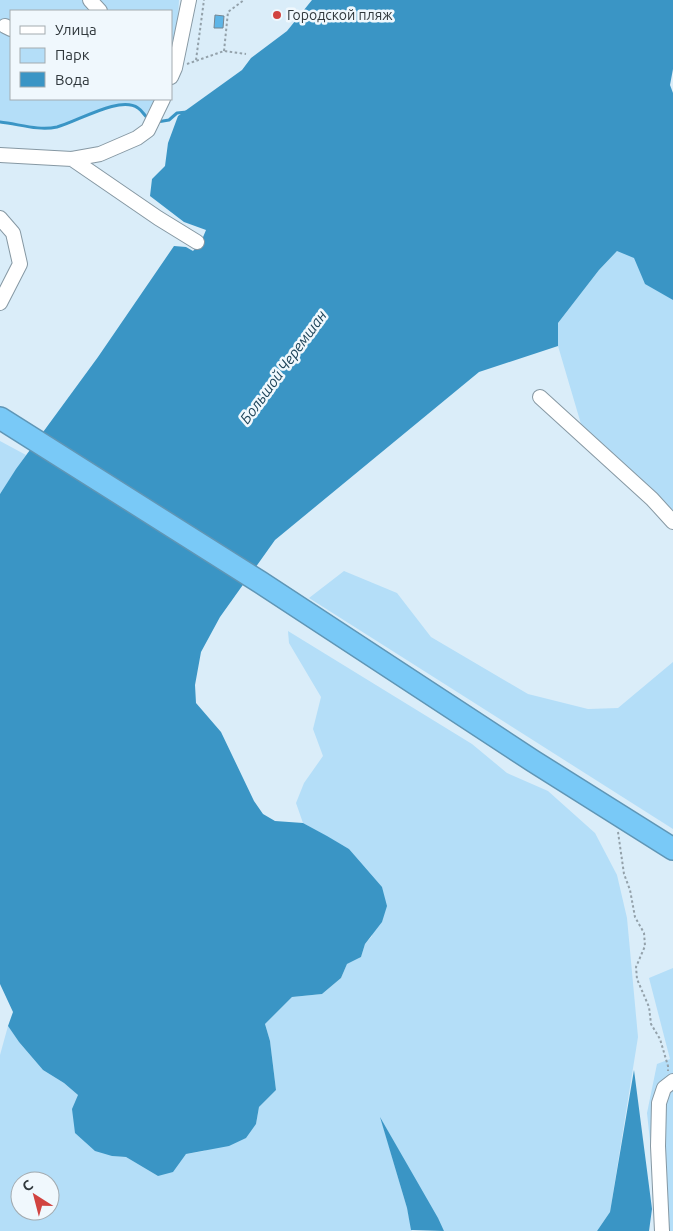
<svg xmlns="http://www.w3.org/2000/svg" width="673" height="1231" font-family="Ubuntu,sans-serif">
  <rect width="100%" height="100%" fill="#daedf9"/>
  <path fill="#b4def8" fill-rule="evenodd" d="M0,0H179L177,36L171,56V11H11V99H155L145,117L139,108L130,105H116L56,127L34,129L9,122H0Z
    M673,203V512L581,424L558,346V323L599,270L617,251Z
    M0,441L26,455L0,494Z
    M344,571L397,593L431,637L528,694L588,709L618,708L673,662V829L309,598Z
    M288,631L472,744L507,773L548,791L595,833L617,875L627,918L638,1037L610,1212L597,1231H444L381,1119L407,1208L412,1231H0V1055L8,1026L19,1042L43,1070L64,1083L78,1095L112,1156L126,1157L158,1176L186,1154L204,1151L256,1124L259,1107L276,1090L270,1041L265,1024L292,997L322,994L341,978L347,964L361,957L365,944L372,936L364,868L349,849L303,823L296,803L304,783L323,756L313,729L321,697L289,643ZM20,1181H50V1211H20Z
    M673,968V1231H654L657,1205L647,1113L657,1064L670,1059L649,978Z"/>
  <path fill="#3a95c5" d="M312,0H673V69L670,85L673,93V300L645,284L634,258L617,251L599,270L558,323V346L479,372L275,540L220,617L201,652L195,685L196,703L221,732L254,801L263,814L275,821L303,823L327,836L349,849L382,887L387,906L382,922L365,944L361,957L347,964L341,978L322,994L292,997L265,1024L270,1041L276,1090L259,1107L256,1124L246,1138L229,1146L186,1154L173,1172L158,1176L126,1157L112,1156L95,1151L75,1133L72,1109L78,1095L64,1083L43,1070L19,1042L8,1026L13,1012L0,984V494L16,469L98,357L174,246L186,247L193,251L201,242L206,230L184,222L150,196L152,179L165,166L168,143L178,116L242,70L251,58L287,31Z
    M634,1070L652,1209L649,1231H597L610,1212Z
    M380,1117L438,1218L444,1231L411,1230L407,1208Z"/>
  <g fill="none" stroke-linecap="round" stroke-linejoin="round">
    <path stroke="#3a95c5" stroke-width="3" d="M0,122C19,124 38,131 57,127C77,122 120,95 138,108C143,111 144,116 149,119
      M157,122L169,120L177,113L187,112"/>
  </g>
  <path fill="#5db5e7" stroke="#758692" d="M215,15L224,16L223,28H214Z"/>
  <g fill="none" stroke-linecap="round" stroke-linejoin="round">
    <g stroke="#8698a3" stroke-width="16">
      <path id="minor" d="M90,0L100,11
        M5,26L11,29
        M171,77L175,68L189,0
        M0,155L72,159L100,154L137,138L148,130L163,99
        M72,159L158,218L197,242
        M0,218L13,233L20,264L0,303
        M540,397L652,499L673,522
        M662,1231L658,1146L659,1103L664,1088L673,1081"/>
    </g>
    <g stroke="#5f96b6" stroke-width="24">
      <path id="highway" d="M0,418L260,582L533,761L673,849"/>
    </g>
    <path stroke="#93a1aa" stroke-width="2" stroke-dasharray="2.5 2.5" stroke-linecap="butt" d="M224,51L228,12L244,0
      M196,60L204,0
      M187,64L224,51L246,54
      M618,832L624,874L630,890L635,917L644,933L645,946L636,967L637,979L649,1007L651,1024L660,1039L668,1066V1071"/>
    <use href="#minor" stroke="#fff" stroke-width="14"/>
    <use href="#highway" stroke="#79c9f7" stroke-width="21"/>
  </g>
  <circle fill="#d14340" stroke="#f0f8fd" stroke-width="2" cx="277" cy="15" r="5"/>
  <g text-anchor="middle" dominant-baseline="central" stroke-width="5" stroke-linejoin="round" paint-order="stroke">
    <g font-size="14" fill="#30383c" stroke="#f0f8fd" text-anchor="start">
      <text x="287" y="15">Городской пляж</text>
    </g>
    <g font-size="15" font-style="italic" fill="#1e4459" stroke="#f0f8fd">
      <text transform="translate(283 367) rotate(-54)">Большой Черемшан</text>
    </g>
  </g>
  <rect x="10" y="10" width="162" height="90" fill="#f0f8fd" stroke="#a3abb0"/>
  <rect x="20" y="26" width="25" height="8" fill="#ffffff" stroke="#a3abb0"/>
  <text x="55" y="35" font-size="15" fill="#30383c">Улица</text>
  <rect x="20" y="48" width="25" height="15" fill="#b4def8" stroke="#a3abb0"/>
  <text x="55" y="60" font-size="15" fill="#30383c">Парк</text>
  <rect x="20" y="72" width="25" height="15" fill="#3a95c5" stroke="#a3abb0"/>
  <text x="55" y="85" font-size="15" fill="#30383c">Вода</text>
  <g transform="translate(35 1196) rotate(324)"><circle r="24" fill="#f0f8fd" stroke="#a3abb0"/>
  <path d="M0-4L9 19L0 12L-9 19Z" fill="#d14340"/>
  <text y="-8" font-size="14" font-weight="bold" text-anchor="middle" fill="#30383c">С</text>
  </g>
</svg>
